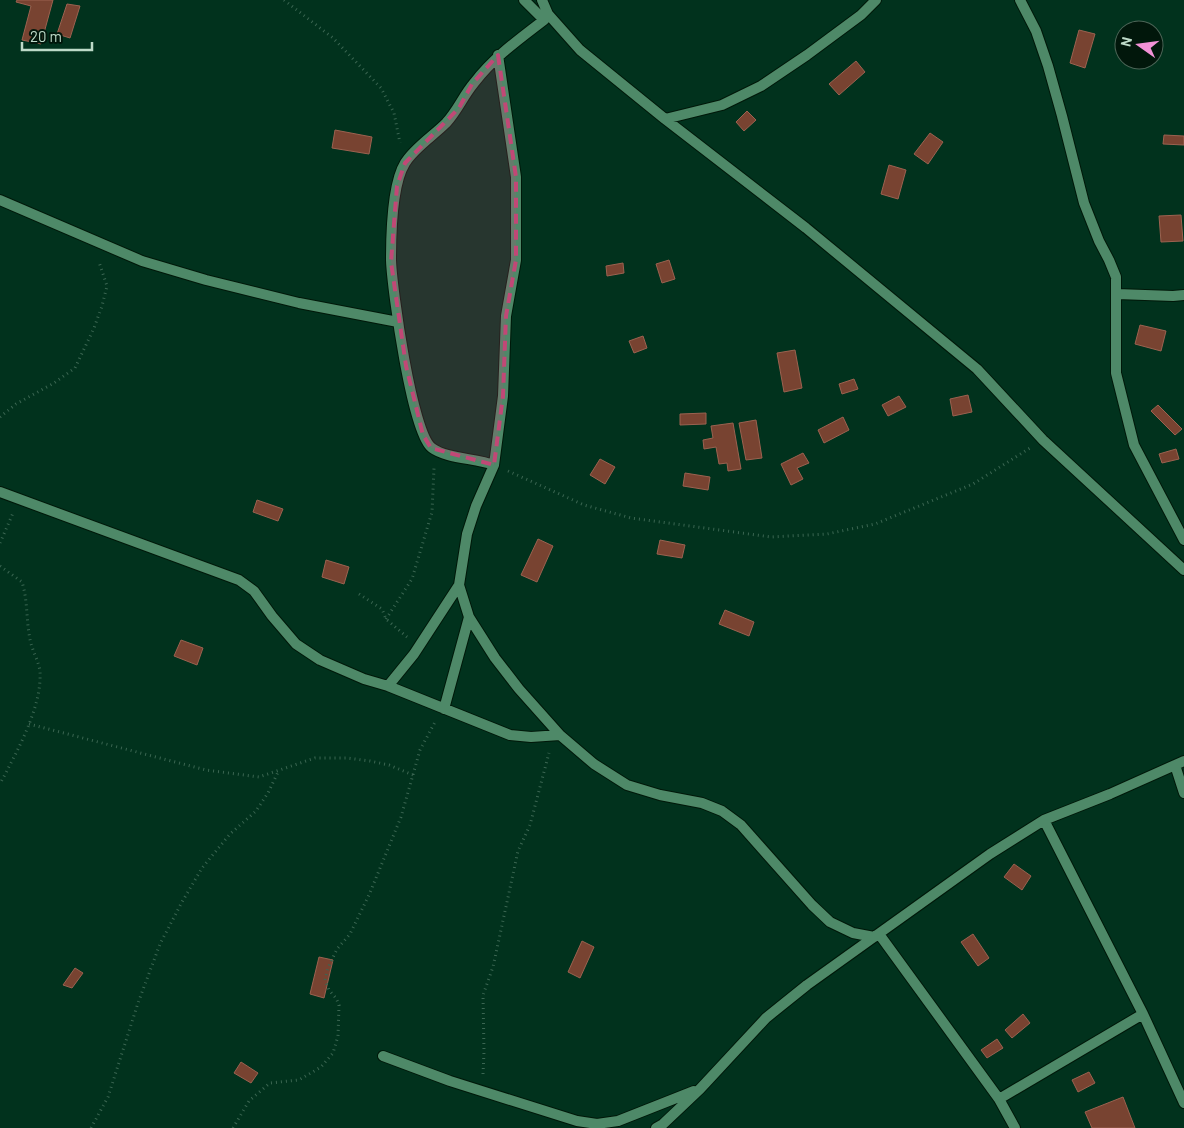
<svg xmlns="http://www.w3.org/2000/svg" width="1184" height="1128" font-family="Barlow,sans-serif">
  <rect width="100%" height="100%" fill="#01321d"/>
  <path fill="#784331" stroke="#9b6250" d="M17,0H53L41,44L22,40L31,6L16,2Z
    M67,4L80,6L70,38L57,34Z
    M1079,30L1095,34L1085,68L1070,63Z
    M856,61L865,72L839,95L829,84Z
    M747,111L756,120L744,131L736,122Z
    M335,130L372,137L369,154L332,148Z
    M930,133L943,142L928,164L914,154Z
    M1164,135L1184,136V145L1163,144Z
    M889,165L906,170L898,199L881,194Z
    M1181,215L1183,241L1161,242L1159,216Z
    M669,260L675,279L662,283L656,264Z
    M623,263L624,273L607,276L606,266Z
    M1140,325L1166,331L1161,351L1135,344Z
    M643,336L647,348L634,353L629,341Z
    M795,350L802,388L784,392L777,353Z
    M854,379L858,389L842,394L839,384Z
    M968,395L972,412L953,416L950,399Z
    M899,396L906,407L888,416L882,405Z
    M1158,405L1182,429L1175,435L1151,411Z
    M706,413V424L680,425V414Z
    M843,417L849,430L824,443L818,430Z
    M756,420L762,458L746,460L739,423Z
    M733,423L741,469L728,471L727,463L719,464L716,447L704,449L703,440L713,438L711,426Z
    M1176,449L1179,459L1162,463L1159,454Z
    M803,453L809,463L797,468L803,479L791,485L781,464Z
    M600,459L615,467L605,484L590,475Z
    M685,473L710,477L708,490L683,486Z
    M257,500L283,509L278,521L253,512Z
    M538,539L553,546L537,582L521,575Z
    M660,540L685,545L682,558L657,554Z
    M326,560L349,567L344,584L322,577Z
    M725,610L754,622L749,636L719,624Z
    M181,640L203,648L197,665L174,656Z
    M1014,864L1031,876L1022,890L1004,877Z
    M973,934L989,958L978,966L961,942Z
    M582,941L594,947L580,978L568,972Z
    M319,957L333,960L324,998L310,994Z
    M75,968L83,973L72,988L63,985Z
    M1023,1014L1030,1023L1012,1038L1005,1030Z
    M997,1039L1003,1048L987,1058L981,1050Z
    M241,1062L258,1073L251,1083L234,1073Z
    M1089,1072L1095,1083L1078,1092L1072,1080Z
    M1123,1097L1135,1128H1092L1085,1112Z"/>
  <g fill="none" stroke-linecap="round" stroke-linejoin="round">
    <g stroke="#001809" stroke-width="12">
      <path id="street" d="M524,0L544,20
        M542,0L548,14L580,50L665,119L806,228L977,369L1043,440L1184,570
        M1020,0L1036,31L1048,66L1062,116L1084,203L1099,241L1109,260L1116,277V373L1134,445L1184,540
        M665,119L722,105L761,86L807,55L861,15L876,0
        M0,200L142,261L206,280L299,303L398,322
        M1117,294L1173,296L1184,295
        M494,465C476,458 447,459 432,448C412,434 392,289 391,260C391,236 392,184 405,163C414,148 433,136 446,123C458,110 463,96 474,83C494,57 518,40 544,20L548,14
        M0,492L239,580L254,591L272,616L296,644L320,660L364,679L388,686L510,735L531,737L560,735
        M469,617L495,658L519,689L560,735L594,764L627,785L660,795L702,803L722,811L741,825L812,905L830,922L853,933L874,937
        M388,686L414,654L459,585
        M444,709L469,617L459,585L467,534L476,506L494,465L503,396L506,316L516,260V177L498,55
        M1175,765L1184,793
        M1044,820L1143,1014L1184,1103
        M879,934L999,1099L1015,1128
        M383,1056L450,1081L577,1121L597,1124L618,1121L694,1091
        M999,1099L1143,1014
        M656,1128L663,1124L700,1089L766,1018L807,985L990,854L1044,820L1110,794L1184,761"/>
    </g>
    <path stroke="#3b6652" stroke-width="3" stroke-dasharray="1 4" stroke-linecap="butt" d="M284,0L333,38L381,88L394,113L400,143
      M0,417L16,404L54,383L75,368L94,328L102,306L107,286L99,262
      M508,471L584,505L631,518L771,537L827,534L875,524L973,484L1030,448
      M0,543L13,513
      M0,566L22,582C28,601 26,620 30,639C32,651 39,661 40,672C42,708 16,753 0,784
      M359,594L382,609L386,619L407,637
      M386,619L412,579L432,512L434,468
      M29,724L206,770L259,777L315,758H347L370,761L389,765L413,775
      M483,1074L484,1052L483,995L493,967L518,851L530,825L549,753
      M91,1128L108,1097L138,1003L160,944L182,902L202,868L230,834L256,811L268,793L278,772
      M233,1128L249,1101L270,1083L299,1080L321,1067L333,1053L338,1036L339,1005L336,998L329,990L325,980L328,968L337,949L350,934L369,895L401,817L420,750L435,722"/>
    <use href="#street" stroke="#4e8968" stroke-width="10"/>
  </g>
  <path fill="#c14876" fill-opacity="0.2" stroke="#c14876" stroke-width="4" stroke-dasharray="10 6" stroke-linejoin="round" d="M498,55L516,177V260L506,316L503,396L494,465L431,448L423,435L406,366L391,262L397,186L405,163L459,108L472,84Z"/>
  <g transform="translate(1139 45) rotate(284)"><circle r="24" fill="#01170b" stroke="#4c6557"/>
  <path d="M0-4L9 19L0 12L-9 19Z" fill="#f291d6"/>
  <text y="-8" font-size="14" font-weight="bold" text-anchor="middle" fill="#bddac8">N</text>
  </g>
  <path d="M22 42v8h70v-8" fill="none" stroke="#bddac8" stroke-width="2.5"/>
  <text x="30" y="42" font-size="15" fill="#bddac8" stroke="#01170b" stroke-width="4" paint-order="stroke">20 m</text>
</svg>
